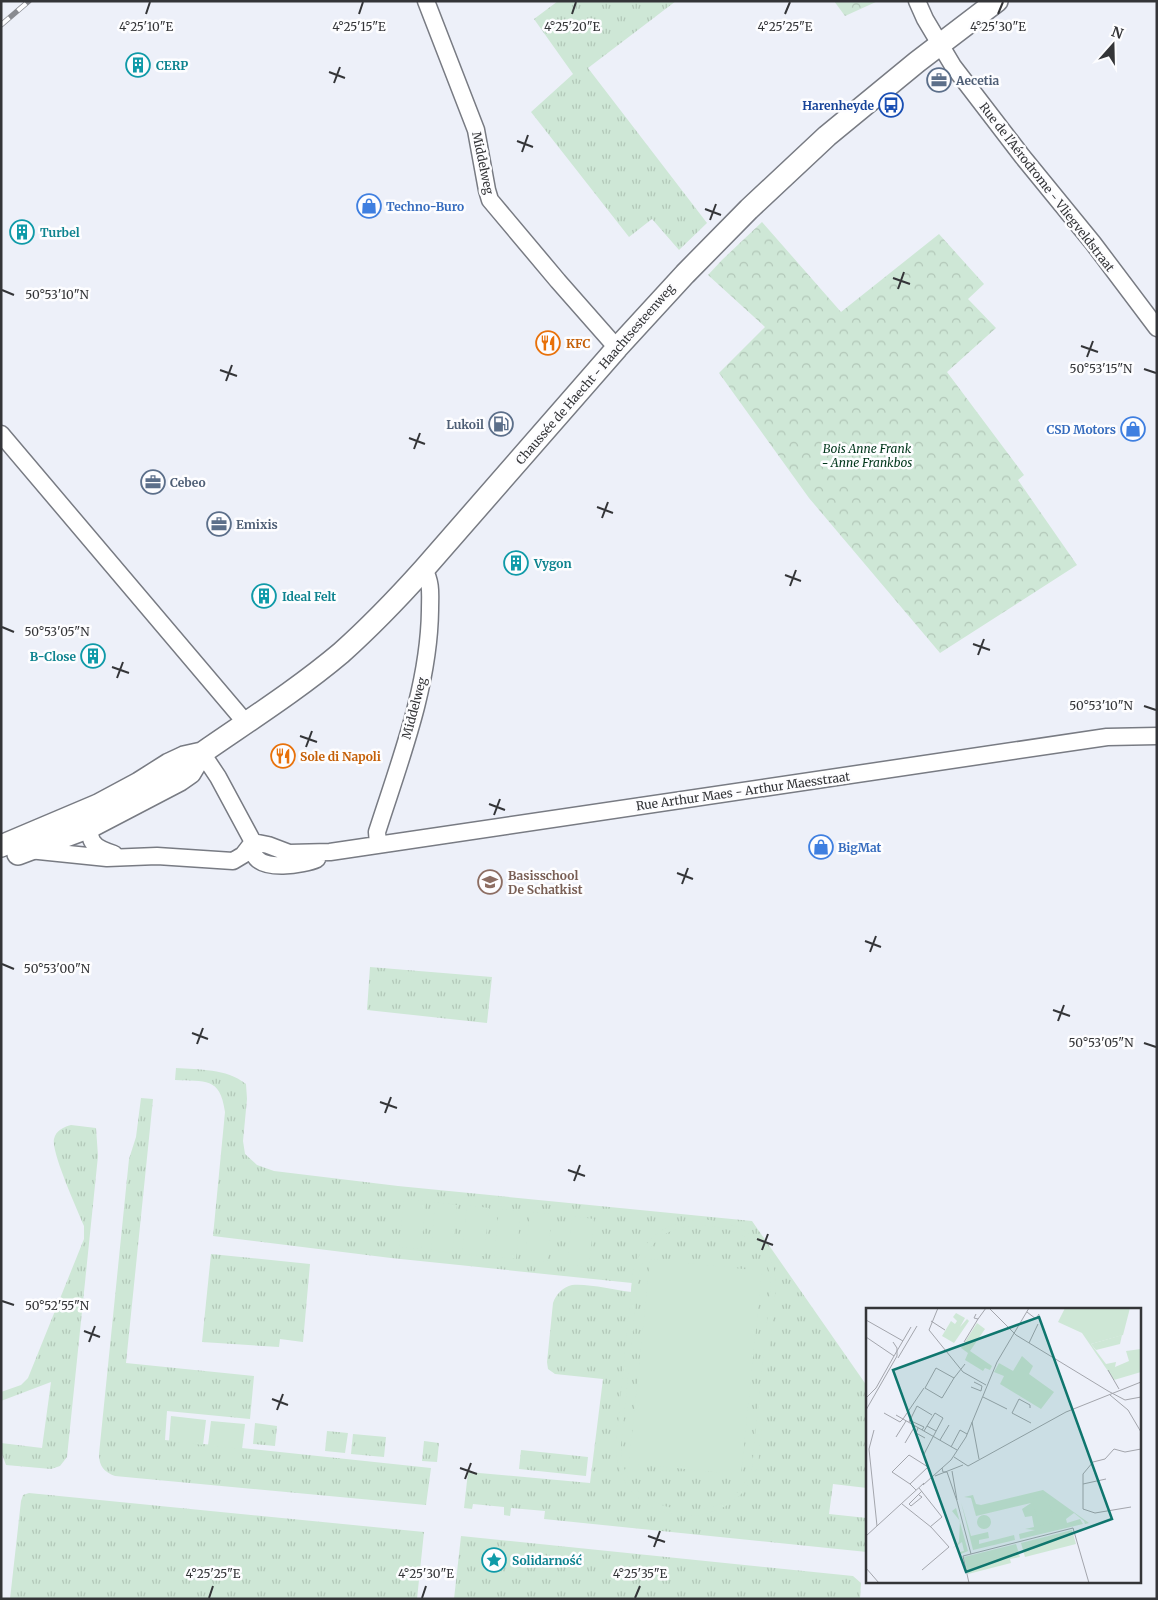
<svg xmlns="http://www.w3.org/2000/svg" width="1158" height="1600" font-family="Merriweather,serif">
  <defs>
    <pattern id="grass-tufts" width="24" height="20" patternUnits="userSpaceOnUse" patternTransform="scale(1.25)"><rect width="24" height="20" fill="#cee7d6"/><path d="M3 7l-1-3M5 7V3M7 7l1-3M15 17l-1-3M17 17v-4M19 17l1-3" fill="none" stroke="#b2c7b8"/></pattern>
    <pattern id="forest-crowns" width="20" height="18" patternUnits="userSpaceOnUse" patternTransform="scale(1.25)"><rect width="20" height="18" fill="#cee7d6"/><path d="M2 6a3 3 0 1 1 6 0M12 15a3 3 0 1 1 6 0" fill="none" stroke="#b2c7b8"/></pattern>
  </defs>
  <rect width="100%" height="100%" fill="#edf0f9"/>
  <path fill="url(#grass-tufts)" d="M558,1H676L588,68L707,223L679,250L652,219L629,237L531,112L573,74L534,19Z
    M370,967L492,977L487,1023L367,1010Z
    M176,1068C199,1070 226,1068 246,1084L247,1099L243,1141L245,1154L257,1165L274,1171L398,1186L752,1221L867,1386V1488L833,1484L829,1514L867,1518V1552L544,1519L545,1511L511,1508L510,1516L504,1515V1507L473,1504L472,1509L464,1508L468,1472L590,1483L603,1379L555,1374L548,1369L547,1362L553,1303C556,1294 563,1287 572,1285C586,1283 616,1290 631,1292L632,1283L391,1258L213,1236L225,1112C220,1076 205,1082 175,1080Z
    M141,1098L153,1099L126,1363L254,1376L250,1419L167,1411L165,1440L431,1468L426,1505L115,1476C104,1472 99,1466 99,1454L129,1159L136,1137Z
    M71,1125L96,1128L98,1156L67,1457L60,1466L51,1469L6,1465L1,1451V1443L42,1448L51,1382L1,1401V1392L21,1385L28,1378L84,1239V1226C78,1211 51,1152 54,1139C56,1130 64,1127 71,1125Z
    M211,1254L310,1264L303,1342L280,1339L279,1347L202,1342Z
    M255,1423L277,1426L275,1446L253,1444Z
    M327,1431L348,1433L345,1453L325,1451Z
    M353,1434L386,1437L384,1457L351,1454Z
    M424,1441L439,1443L437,1462L422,1461Z
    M521,1450L588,1457L586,1476L519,1469Z
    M29,1493L424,1532L417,1599H10L21,1501L23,1495Z
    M461,1536L853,1576L861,1583L860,1599H454Z"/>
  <path fill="url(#forest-crowns)" d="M834,1H878L845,16Z
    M762,222L841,312L939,234L984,284L968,299L996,328L947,372L1024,475L1018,480L1077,565L940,653L809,498L719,373L765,327L708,275L722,260Z"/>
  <path fill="#cee7d6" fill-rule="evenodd" d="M404,1199L426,1201L421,1249L399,1247Z
    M435,1202L457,1205L452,1253L431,1250Z
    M467,1205L489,1208L484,1256L462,1254Z
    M499,1209L521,1211L516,1259L494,1257Z
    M530,1212L552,1214L547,1262L525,1260Z
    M572,1216L594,1219L589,1267L567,1265Z
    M703,1219C744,1224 774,1240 776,1285L758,1465C734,1543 613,1527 616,1444L633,1270C646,1234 666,1222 703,1219ZM703,1225C741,1229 767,1243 771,1283L752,1468C747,1480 741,1492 729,1499C701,1517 654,1512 633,1485C624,1474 621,1459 621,1445L639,1272C652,1236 666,1228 703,1225Z
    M650,1259L762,1271L741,1475L629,1463Z
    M171,1416L206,1420L203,1445L169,1441Z
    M211,1421L245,1424L242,1449L208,1445Z"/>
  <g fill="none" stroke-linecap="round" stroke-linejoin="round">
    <g stroke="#787b83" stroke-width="19">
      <path id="minor" d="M426,1L476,130L487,190L490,200L558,281L617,348
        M917,1L925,19L953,66L1022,156L1093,243L1157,328
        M1,434L246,723
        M202,753L218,777L253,842C253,846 253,851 254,854C261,872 304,865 317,859
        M93,816C86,840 91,847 114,854
        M253,842L268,845L289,853L330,852L1107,737L1157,736
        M378,844L377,832C400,760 429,687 430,610C430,594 432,584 424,569
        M29,850L107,858L157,856L233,861L243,855L253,842"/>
    </g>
    <g stroke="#787b83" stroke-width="24">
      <path id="major" d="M1,846L98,805L139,783L169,764L184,757L202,753C248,721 297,690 341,653C370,627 398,598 424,569L617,348L685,274L749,209L827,136L917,62L997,1
        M18,854L90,827L180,780L190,773L202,753"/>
    </g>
    <use href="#minor" stroke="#fff" stroke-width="16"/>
    <use href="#major" stroke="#fff" stroke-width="21"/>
    <g stroke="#898b91" stroke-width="5.5">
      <path id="rail" d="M1,25L29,1"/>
    </g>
    <use href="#rail" stroke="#fdfdff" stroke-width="4" stroke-dasharray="11" stroke-linecap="butt"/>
  </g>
  <path fill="none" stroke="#343538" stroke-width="2" d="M146,14L150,2M359,14L363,2M572,14L576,2M785,14L790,2M998,14L1003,2M329,72L345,78M334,83L340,67M517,141L533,147M522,152L528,135M705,209L721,215M710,220L716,204M893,278L910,284M898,289L904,272M2,290L14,295M1081,346L1098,352M1087,357L1093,341M1144,369L1156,373M220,370L237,376M226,381L232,365M409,438L425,444M414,449L420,433M597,507L613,513M602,518L608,502M785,575L801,581M790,586L796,570M2,627L14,632M973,644L990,650M978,655L984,639M112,667L129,673M117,678L123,662M1144,706L1156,710M300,736L317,742M306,747L312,731M489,804L505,810M494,815L500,799M677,873L693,879M682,884L688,868M865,941L881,947M870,952L876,936M2,964L14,969M1053,1010L1070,1016M1058,1021L1064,1005M192,1033L208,1039M1144,1043L1156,1047M197,1044L203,1028M380,1102L397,1108M385,1113L391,1097M568,1170L585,1176M574,1181L580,1165M757,1239L773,1245M762,1250L768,1234M2,1301L14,1305M84,1331L100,1337M89,1342L95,1326M272,1399L288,1405M277,1410L283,1394M460,1468L477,1474M465,1479L471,1463M648,1536L665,1542M654,1547L660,1531M209,1598L213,1586M422,1598L426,1586M635,1598L640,1586"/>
  <defs>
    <g id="building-ring" transform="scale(1.25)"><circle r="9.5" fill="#fdfdff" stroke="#0f9aa8" stroke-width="1.5"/><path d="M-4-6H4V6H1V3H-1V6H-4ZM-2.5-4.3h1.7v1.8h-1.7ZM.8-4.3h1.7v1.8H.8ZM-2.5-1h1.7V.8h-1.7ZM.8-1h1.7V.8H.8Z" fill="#0f9aa8"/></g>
    <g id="office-ring" transform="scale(1.25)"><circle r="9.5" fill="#fdfdff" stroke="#5c6f8a" stroke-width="1.5"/><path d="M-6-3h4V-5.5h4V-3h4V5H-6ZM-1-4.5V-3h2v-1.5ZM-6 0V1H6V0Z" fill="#5c6f8a"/></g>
    <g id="bus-ring" transform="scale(1.25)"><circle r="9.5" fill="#fdfdff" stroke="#1a4fb4" stroke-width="1.5"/><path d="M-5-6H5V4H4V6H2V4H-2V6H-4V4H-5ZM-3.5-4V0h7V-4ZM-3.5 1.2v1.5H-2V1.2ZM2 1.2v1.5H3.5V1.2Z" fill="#1a4fb4"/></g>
    <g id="shop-ring" transform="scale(1.25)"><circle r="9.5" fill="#fdfdff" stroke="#3f7fe0" stroke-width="1.5"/><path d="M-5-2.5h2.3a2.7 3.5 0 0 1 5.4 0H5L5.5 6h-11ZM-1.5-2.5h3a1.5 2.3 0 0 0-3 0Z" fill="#3f7fe0"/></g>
    <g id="restaurant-ring" transform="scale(1.25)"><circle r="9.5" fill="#fdfdff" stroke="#e8710a" stroke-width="1.5"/><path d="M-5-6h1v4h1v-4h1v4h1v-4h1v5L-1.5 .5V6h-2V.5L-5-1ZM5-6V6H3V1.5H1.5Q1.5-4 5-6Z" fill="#e8710a"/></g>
    <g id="fuel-ring" transform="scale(1.25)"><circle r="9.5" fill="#fdfdff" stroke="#5c6f8a" stroke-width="1.5"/><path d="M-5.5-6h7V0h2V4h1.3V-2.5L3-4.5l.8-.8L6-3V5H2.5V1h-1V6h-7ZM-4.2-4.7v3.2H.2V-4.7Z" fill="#5c6f8a"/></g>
    <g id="school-ring" transform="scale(1.25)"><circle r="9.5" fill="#fdfdff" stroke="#8d6e63" stroke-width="1.5"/><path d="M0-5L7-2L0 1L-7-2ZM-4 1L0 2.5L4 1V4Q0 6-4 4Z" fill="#8d6e63"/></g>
    <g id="sight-ring" transform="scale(1.25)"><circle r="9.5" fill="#fdfdff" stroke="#0f9aa8" stroke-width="1.5"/><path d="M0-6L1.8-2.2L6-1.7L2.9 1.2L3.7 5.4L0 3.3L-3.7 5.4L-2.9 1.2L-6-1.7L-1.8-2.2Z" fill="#0f9aa8"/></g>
  </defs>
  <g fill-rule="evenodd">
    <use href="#building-ring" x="138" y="65"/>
    <use href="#office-ring" x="939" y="80"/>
    <use href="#bus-ring" x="891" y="105"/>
    <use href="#shop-ring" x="369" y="206"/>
    <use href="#building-ring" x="22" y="232"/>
    <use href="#restaurant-ring" x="548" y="343"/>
    <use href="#fuel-ring" x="501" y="424"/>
    <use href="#shop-ring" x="1133" y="429"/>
    <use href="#office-ring" x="153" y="482"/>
    <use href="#office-ring" x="219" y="524"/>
    <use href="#building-ring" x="516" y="563"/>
    <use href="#building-ring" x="264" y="596"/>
    <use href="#building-ring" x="93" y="656"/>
    <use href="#restaurant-ring" x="283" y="756"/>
    <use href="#shop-ring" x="821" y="847"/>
    <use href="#school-ring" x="490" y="882"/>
    <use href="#sight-ring" x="494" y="1560"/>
  </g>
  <g text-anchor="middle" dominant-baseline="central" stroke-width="5" stroke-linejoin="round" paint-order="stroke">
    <g font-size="12" font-weight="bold" fill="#0d838f" stroke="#fdfdff" text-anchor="start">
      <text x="156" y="65">CERP</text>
      <text x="40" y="232">Turbel</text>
      <text x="534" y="563">Vygon</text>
      <text x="282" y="596">Ideal Felt</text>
      <text x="76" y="656" text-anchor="end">B-Close</text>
      <text x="512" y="1560">Solidarność</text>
    </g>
    <g font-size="12" font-weight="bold" fill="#4e5e75" stroke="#fdfdff" text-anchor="start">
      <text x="956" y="80">Aecetia</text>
      <text x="484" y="424" text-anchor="end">Lukoil</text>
      <text x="170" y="482">Cebeo</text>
      <text x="236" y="524">Emixis</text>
    </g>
    <g font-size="12" font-weight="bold" fill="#164399" stroke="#fdfdff" text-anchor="end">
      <text x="874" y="105">Harenheyde</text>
    </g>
    <g font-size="12" fill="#343538" stroke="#fdfdff">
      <text transform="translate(483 163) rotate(78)">Middelweg</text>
      <text transform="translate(1047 187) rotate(52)">Rue de l'Aérodrome - Vliegveldstraat</text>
      <text transform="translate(595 374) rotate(-49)">Chaussée de Haecht - Haachtsesteenweg</text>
      <text transform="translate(414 708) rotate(-75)">Middelweg</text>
      <text transform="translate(743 791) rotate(-8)">Rue Arthur Maes - Arthur Maesstraat</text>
    </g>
    <g font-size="12" font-weight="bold" fill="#366cbe" stroke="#fdfdff" text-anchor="start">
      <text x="386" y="206">Techno-Buro</text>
      <text x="1116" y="429" text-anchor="end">CSD Motors</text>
      <text x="838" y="847">BigMat</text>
    </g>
    <g font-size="12" font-weight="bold" fill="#c56008" stroke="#fdfdff" text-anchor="start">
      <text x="566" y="343">KFC</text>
      <text x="300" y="756">Sole di Napoli</text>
    </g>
    <g font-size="12" font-style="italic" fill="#00371b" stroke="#fdfdff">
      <text x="867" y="448">Bois Anne Frank<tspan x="867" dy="14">- Anne Frankbos</tspan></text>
    </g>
    <g font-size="12" font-weight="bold" fill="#785e54" stroke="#fdfdff" text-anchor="start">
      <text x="508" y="875">Basisschool<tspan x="508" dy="14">De Schatkist</tspan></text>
    </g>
  </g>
  <g transform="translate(866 1308)">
    <rect width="275" height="275" fill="#edf0f9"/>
    <path d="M199,0H264L257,27L225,36L240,56L250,54L249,59L263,53L260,43L275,41V64L248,72L216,25L192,14ZM90,5L99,10L94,19L101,11L103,13L88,35L76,28L85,13L89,16L91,13L87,9ZM111,15L119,21L104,43L126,58L124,62L119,60L117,63L99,52L102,45L95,40ZM177,182L223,215L219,216L218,213L208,205L200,211L201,215L214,211L217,216L154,231L153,226L169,222L159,221L168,219L166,208L159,209L156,201L165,195L110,208L105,190L98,189L107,187L110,196L115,197ZM95,194L105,228L122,224L123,230L113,232V236L148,227L149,232L107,242ZM90,200L102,243L95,246L93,244L98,243L96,234L86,241L93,234L94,213L86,203ZM111 214a7 7 0 1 1 14 0a7 7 0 1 1-14 0ZM206,222L210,236L159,249L155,235ZM150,236L154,249L144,251L145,255L102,266L98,249Z" fill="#cee7d6"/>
    <path d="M156,48L167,58L163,66L188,84L175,101L134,76L138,68L128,64L133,55L147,63Z" fill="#cee7d6"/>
    <path d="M256,27L254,36L230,42L225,36ZM181,187L188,214L173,218L166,191Z" fill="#cee7d6"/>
    <path fill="none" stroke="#a3a5ac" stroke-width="1" d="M72,0L63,22L97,64L120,77M123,0L150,27L242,83L259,92L275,89M161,4L170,11L173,6M110,6L108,10L112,11L120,0M0,12L37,33M65,13L79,22M0,29L28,48L10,80L0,90M98,34L112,11M163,35L172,16M28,48L45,19M32,50L51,18M70,60L88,70L76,90L59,80ZM242,62L253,81M88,70L99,56M105,79L115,83L116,78L108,74M244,87L262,102L275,124M117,89L141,101M164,100V97L153,91L146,105L165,115M0,102L31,48V40L27,34M18,105L34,114L37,111M30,107L91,142M37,111L58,80M43,112L58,119L56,122M43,114L51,98L66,107M106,114L113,151M52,120L50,125L59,130M8,122L3,141L11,218M58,123L61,118L70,123M30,129L40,113M74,132L83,117M39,135L49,118M85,139L94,122L101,126M58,146L77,110L69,105L61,118M88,149L102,158L200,104L275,74M76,160L77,164H81L91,193L105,246M86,163L91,192M69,168L97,157M240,171L217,176V201L229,205L265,199M44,176L26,164L43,147L62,159L44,176L50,182M217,176V166L227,154L239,151L248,141L259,144L275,141M57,177L85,152L100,129L131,54L163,0M53,180L76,209L64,219M53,187L56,189L45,198L43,196L56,183M36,196L65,219L83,239L56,262M0,228L58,175M0,260L13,275M103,275L97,248L207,220L223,275"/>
    <path fill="#0f766e" fill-opacity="0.15" stroke="#0f766e" stroke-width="2.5" d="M173,9L246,211L100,264L27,62Z"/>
    <rect width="275" height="275" fill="none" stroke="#343538" stroke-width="2.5"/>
  </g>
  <g font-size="12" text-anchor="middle" fill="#343538" stroke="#fdfdff" stroke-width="5" stroke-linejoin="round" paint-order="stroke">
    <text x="359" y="31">4°25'15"E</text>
    <text x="146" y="31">4°25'10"E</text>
    <text x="572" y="31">4°25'20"E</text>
    <text x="785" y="31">4°25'25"E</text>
    <text x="998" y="31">4°25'30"E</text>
    <text x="57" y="299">50°53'10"N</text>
    <text x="1101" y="373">50°53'15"N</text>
    <text x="57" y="636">50°53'05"N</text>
    <text x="1101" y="710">50°53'10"N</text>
    <text x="57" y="973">50°53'00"N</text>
    <text x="1101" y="1047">50°53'05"N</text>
    <text x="57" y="1310">50°52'55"N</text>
    <text x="213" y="1578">4°25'25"E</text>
    <text x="426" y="1578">4°25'30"E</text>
    <text x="640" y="1578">4°25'35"E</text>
  </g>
  <rect width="1158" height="1600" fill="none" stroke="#343538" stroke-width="5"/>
  <g transform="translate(1113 45) rotate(20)" stroke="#fdfdff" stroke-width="4" paint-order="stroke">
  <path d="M0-4L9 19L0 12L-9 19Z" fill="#343538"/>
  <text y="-8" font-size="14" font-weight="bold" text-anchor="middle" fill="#343538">N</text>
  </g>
</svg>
